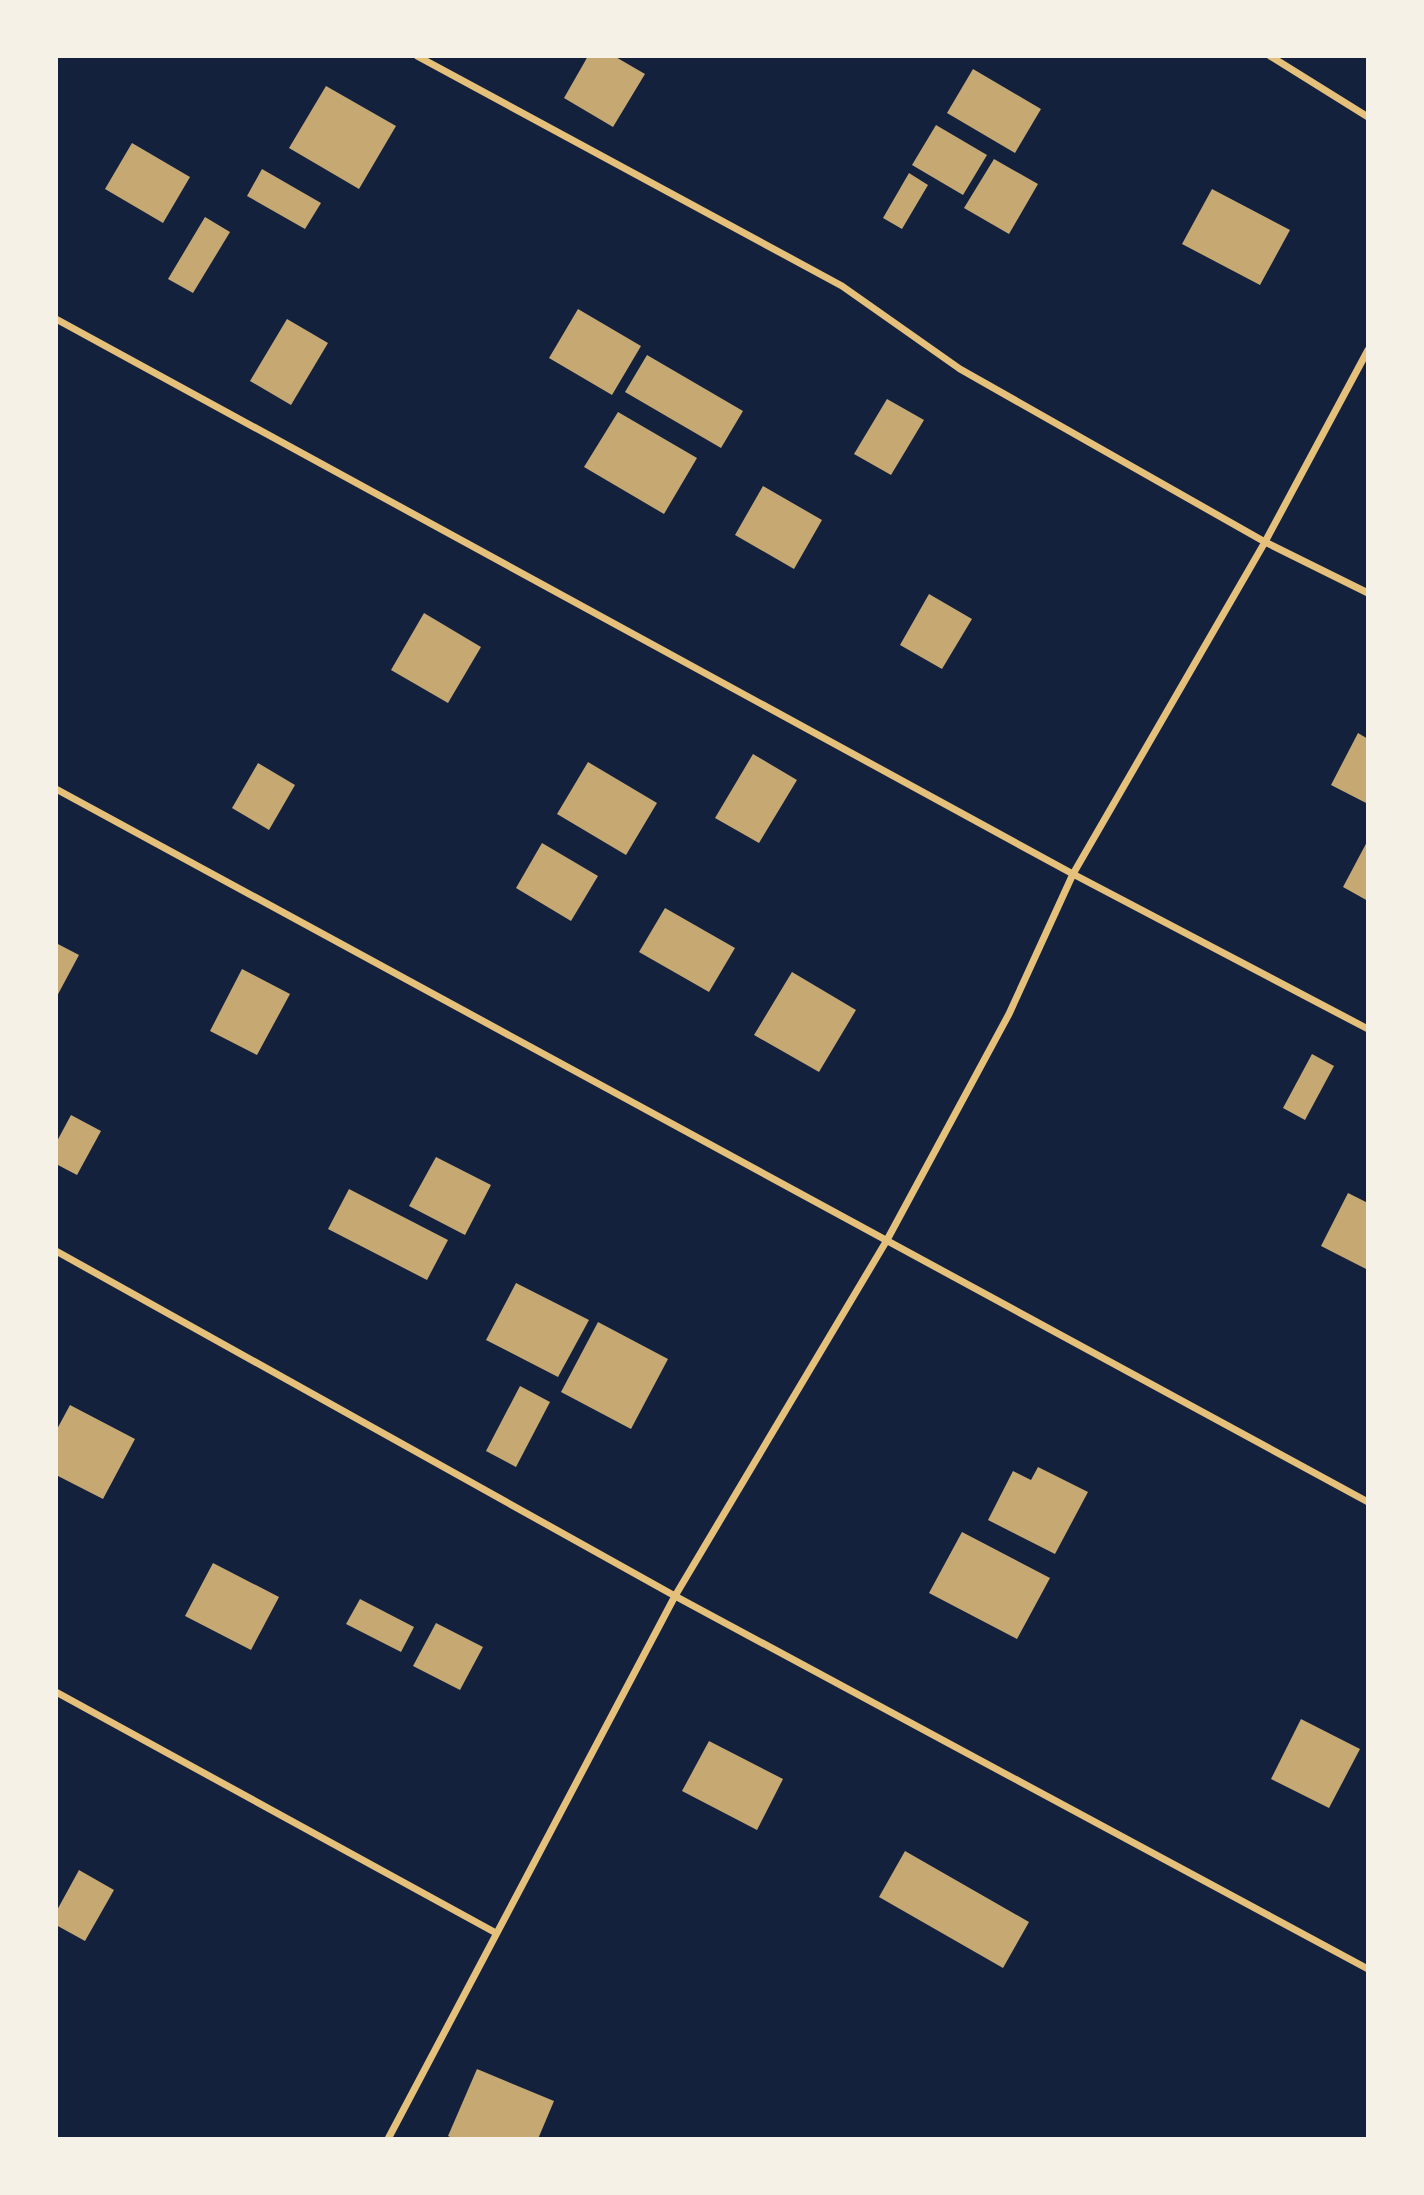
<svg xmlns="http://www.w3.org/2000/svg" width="1424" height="2195" font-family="Poppins,sans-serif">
  <rect width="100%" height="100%" fill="#14213d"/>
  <path fill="#c6a872" d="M588,56H614L645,74L613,127L564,98Z
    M973,69L1041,109L1015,153L947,113Z
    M326,86L396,126L359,189L289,148Z
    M936,125L987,155L963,195L912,165Z
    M132,143L190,177L163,223L105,189Z
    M994,159L1038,184L1009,234L964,208Z
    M262,169L321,203L305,229L247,196Z
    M909,173L928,185L902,229L883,218Z
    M1212,189L1290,230L1260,285L1182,244Z
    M205,217L230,232L193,293L168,279Z
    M578,309L641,346L612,395L549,358Z
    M287,319L328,343L291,405L250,381Z
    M647,355L743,411L721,448L625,392Z
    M887,399L924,420L891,475L854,454Z
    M618,412L697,458L664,514L584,467Z
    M763,486L822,520L794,569L735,535Z
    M929,594L972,619L942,669L900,645Z
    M424,613L481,647L448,703L391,670Z
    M1358,733L1368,739V804L1331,785Z
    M753,754L797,780L759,843L715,818Z
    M588,762L657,803L626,855L557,814Z
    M258,763L295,785L269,830L232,808Z
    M1368,840V901L1343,887Z
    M542,843L598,876L571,921L516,888Z
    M665,908L735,948L709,992L639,952Z
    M56,943L79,955L56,998Z
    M242,969L290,994L257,1055L210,1031Z
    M792,972L856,1010L819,1072L754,1035Z
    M1312,1054L1334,1066L1305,1120L1283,1108Z
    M71,1115L101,1131L77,1175L56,1164V1143Z
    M436,1157L491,1185L465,1235L409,1206Z
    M349,1189L448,1240L427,1280L328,1229Z
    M1348,1193L1368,1203V1270L1321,1246Z
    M516,1283L589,1320L558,1377L486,1340Z
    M598,1322L668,1359L631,1429L561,1392Z
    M520,1386L550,1402L516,1467L486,1451Z
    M70,1405L135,1439L103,1499L56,1475V1431Z
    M1038,1467L1088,1492L1055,1554L988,1520L1013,1471L1031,1480Z
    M962,1532L1050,1578L1017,1639L929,1593Z
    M213,1563L279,1597L251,1650L185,1616Z
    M360,1599L414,1627L401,1652L346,1624Z
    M436,1623L483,1647L460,1690L413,1666Z
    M1301,1719L1360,1749L1329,1808L1271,1779Z
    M709,1741L783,1779L757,1830L682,1791Z
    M905,1851L1029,1922L1003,1968L879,1897Z
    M79,1870L114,1890L85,1941L56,1925V1912Z
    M477,2069L554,2101L538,2139H454L448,2136Z"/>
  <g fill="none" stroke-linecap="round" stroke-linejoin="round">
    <path stroke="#e5c07b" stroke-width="7" d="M417,56L842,286L960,369L1265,542L1368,593
      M1270,56L1368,117
      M56,319L1073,874L1368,1029
      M56,789L1368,1502
      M56,1251L675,1596L1368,1969
      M56,1692L496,1933
      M388,2139L675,1596L887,1240L1009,1014L1073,874L1265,542L1368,350"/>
  </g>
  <rect width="1424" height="2195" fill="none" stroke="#f6f1e7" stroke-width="116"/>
</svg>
